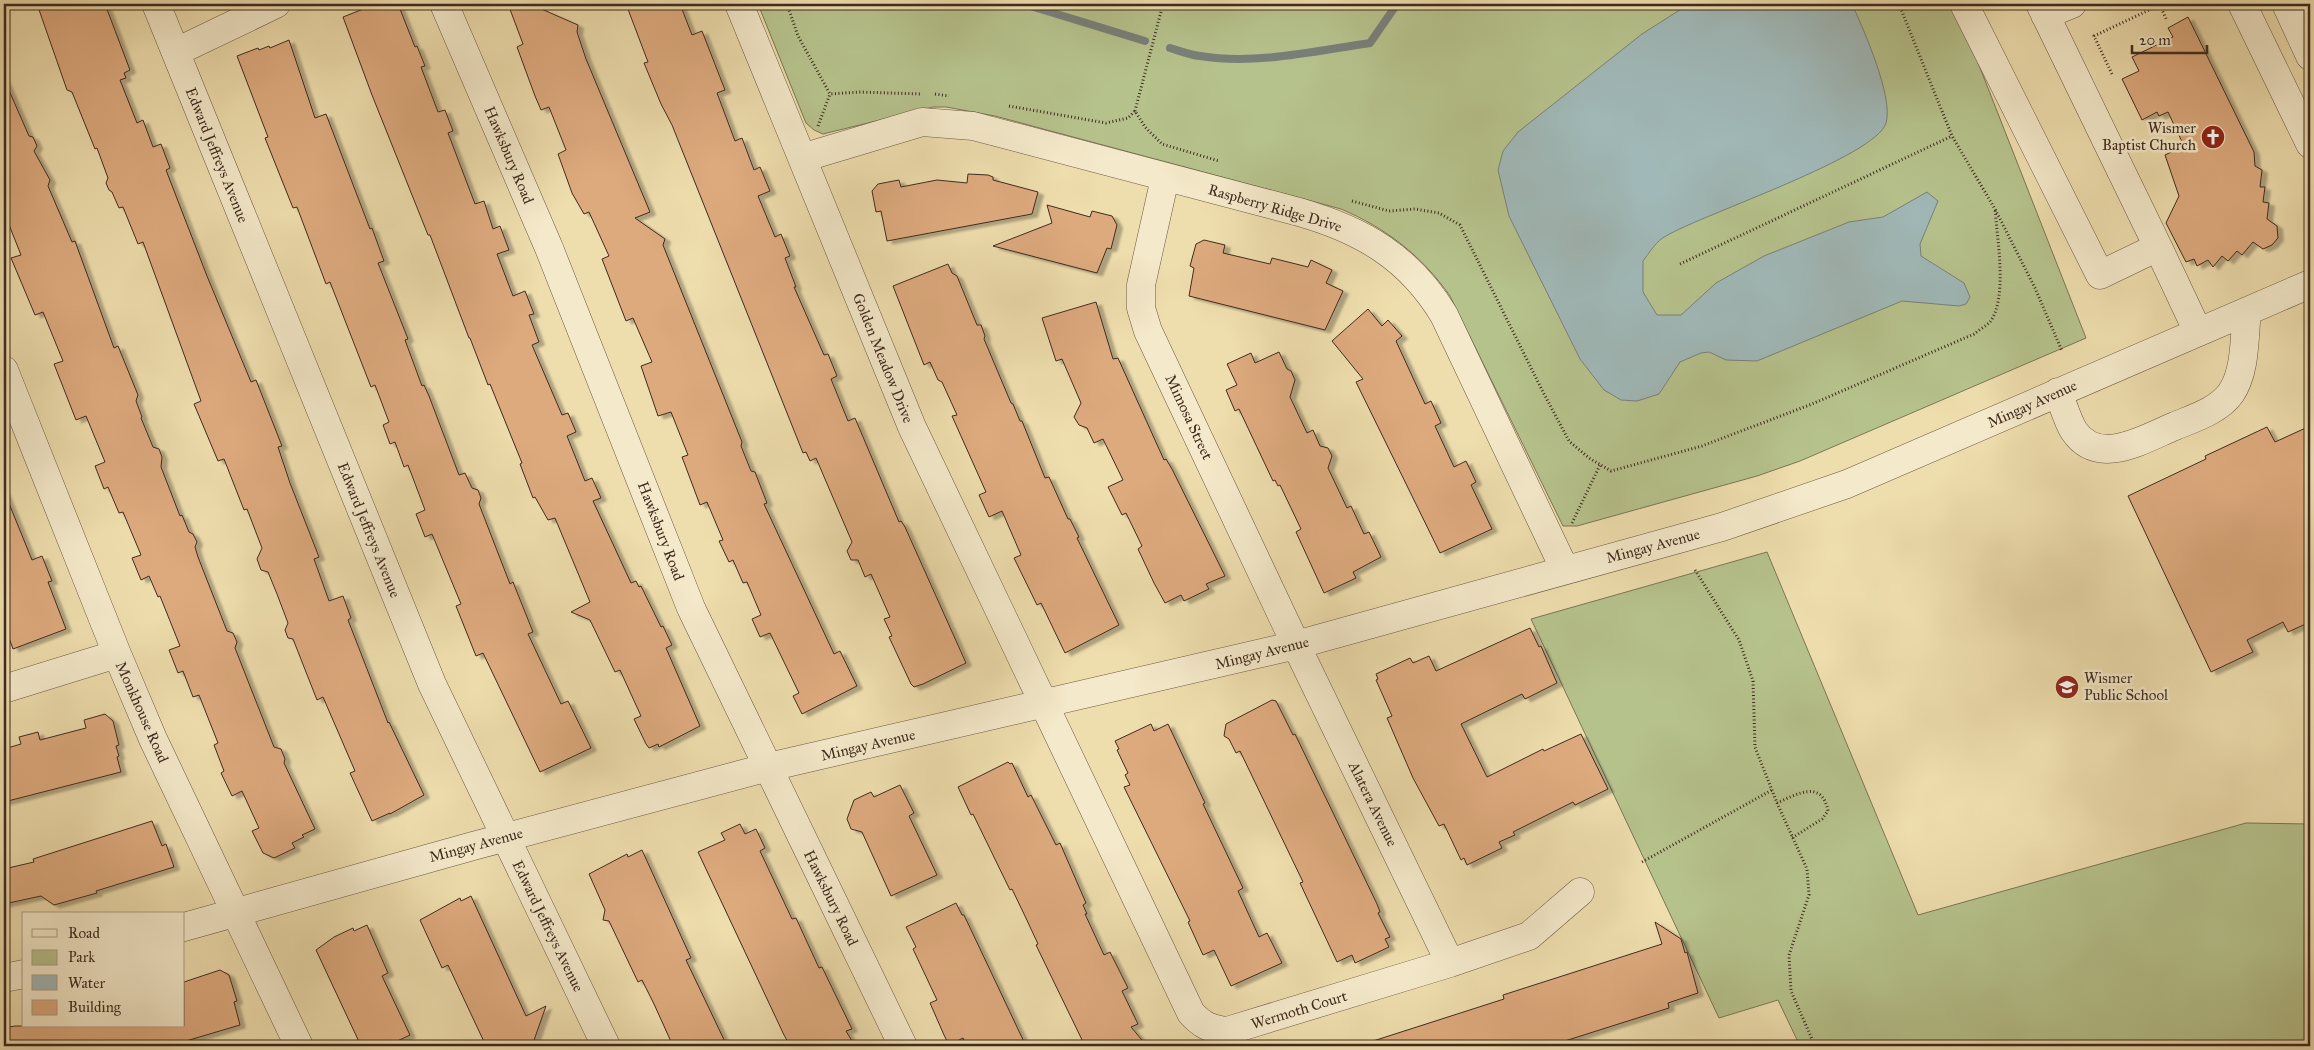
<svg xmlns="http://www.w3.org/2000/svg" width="2314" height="1050" font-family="'IM FELL Great Primer',serif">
  <defs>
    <filter id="shadow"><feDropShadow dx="5.5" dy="3" stdDeviation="1" flood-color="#0004"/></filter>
  </defs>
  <rect width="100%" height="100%" fill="#eeddad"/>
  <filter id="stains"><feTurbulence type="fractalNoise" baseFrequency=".004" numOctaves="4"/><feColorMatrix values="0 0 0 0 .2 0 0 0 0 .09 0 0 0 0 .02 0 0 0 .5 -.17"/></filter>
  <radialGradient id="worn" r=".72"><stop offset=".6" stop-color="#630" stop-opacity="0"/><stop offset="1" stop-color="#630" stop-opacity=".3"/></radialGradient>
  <path fill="#b6c28c" stroke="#7a7656" d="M758,4H1955L2086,338L1800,461L1757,476L1577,526H1563L1450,296C1422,256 1386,228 1341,209L995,116L946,107H933L823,134L814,130L806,123Z
    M1767,552L1918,915L2246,823L2310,824V1046H1800L1778,1000L1719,1018L1531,619Z"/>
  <path fill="#a0b8b7" stroke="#79807a" d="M1689,4H1852C1863,28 1894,98 1886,123C1876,157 1703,214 1666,236C1657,240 1649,253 1643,261V292L1657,315H1681L1716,283L1764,256L1849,222L1883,217L1927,192L1938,201L1920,244L1921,256L1964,283L1970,297L1966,304L1959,306L1902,301L1757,361L1726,360L1709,352L1701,353L1680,362L1659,394L1637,401L1621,400L1604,390L1580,359L1509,216L1498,170L1503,151L1518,132L1642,34Z"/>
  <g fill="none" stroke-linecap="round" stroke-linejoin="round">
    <path stroke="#79807a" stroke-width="8" d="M1024,4L1145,41
      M1170,48C1180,51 1190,55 1200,56C1256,65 1315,51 1370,43L1397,4"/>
  </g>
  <path fill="#ddaa7e" stroke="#3f2b1f" filter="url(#shadow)" d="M37,4H105L130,70L124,73L126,78L120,80L137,123L143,120L153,147L161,144L170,168L166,170L207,276L251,382L256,380L282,446L278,447L290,483L319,557L314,559L329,601L343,596L351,618L348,620L388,723L389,722L424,795L390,814V813L372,821L350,773L355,771L323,697L317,700L293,639L288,638L285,630L288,623L277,594L268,572L261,570L257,559L262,548L247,509L244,510L224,459L218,461L194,404L201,401L143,242L138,244L123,207L119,208L112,192L109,190L106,183L108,178L97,148L95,149L72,92L67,90Z
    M376,4H398L415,47L417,46L425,66L421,67L438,112L445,110L453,131L448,133L475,204L484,201L493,229L500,226L509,250L497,254L513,296L525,291L527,296L534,314L529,315L539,342L532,345L562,415L568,413L576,432L567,436L585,481L592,478L601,498L593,501L631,583L636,581L639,587L641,586L661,627L663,626L672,645L666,648L700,726L659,747L658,744L649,748L646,744L634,719L641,716L620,670L615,672L590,620L571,612L590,602L555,518L548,520L535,497L533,498L520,464L522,463L490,384L488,385L470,338H469L430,235H428L372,95L343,17Z
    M508,4H530L578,25L577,32L586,59L650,212L635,218L665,239L663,245L742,442L741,446L751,471L755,472L767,503L764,504L834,654L840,651L857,686L802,714L793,696L799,693L770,633L760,637L752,619L761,615L747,582L743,583L733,560L729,562L719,541L723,540L707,502L700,505L682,457L688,455L671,412L658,416L641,366L652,362L633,318L626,321L602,259L609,256L589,212L584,214L572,193L558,154L566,150L549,107L541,110L535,96L517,47L523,44Z
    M626,4H680L692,35L702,31L725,90L717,93L735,141L742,138L754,170L760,167L770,191L758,196L775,237L781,234L790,256L785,258L796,287H794L824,355L828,354L837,376L831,379L848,421L855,418L899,522L901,521L905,527L966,663L923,684L914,687L911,684L889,637L892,636L884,619L890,617L871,574L865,577L858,560H851L847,551L852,542L816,458L810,461L806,452L803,453L672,125L661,104L644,63L648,62Z
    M2188,17L2254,152L2255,166L2262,170L2260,187H2265L2263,202L2269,203L2267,219L2277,226L2278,238L2272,245L2263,249L2253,242L2242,255L2237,251L2228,261L2222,256L2213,267L2208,260L2197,266L2194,259L2186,262L2166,223L2179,196L2165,155L2184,146L2168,112L2159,116L2157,112L2142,120L2122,79L2139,71L2132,57L2173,37L2168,28Z
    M289,40L315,118L326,114L370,229L372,228L384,261L378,263L408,339L405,340L422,386L424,385L429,396L459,475L465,473L472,488L478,490L481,498L479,504L510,584L513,582L533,632L528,634L561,704L568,701L591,748L540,772L483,653L476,656L456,606L461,604L432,534L425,537L416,514L425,510L408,465L404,467L395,442L390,444L383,425L389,422L375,385L371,387L330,282L326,284L297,207L293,208L265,138L268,137L237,56L258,48L259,50L269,46L270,48Z
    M4,79L29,136L33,137L37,146L34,151L50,180L48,186L72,242L75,241L114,348L118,346L138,395L136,401L142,417L141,418L153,447L159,449L162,457L161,467L180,516L182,515L189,532L193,534L197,542L195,547L198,557L227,631L233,633L237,642L235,648L274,747L281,749L285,759L284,763L315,829L302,835L304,837L292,843L295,848L274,858L263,853L252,831L259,828L242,791L232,796L221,773L224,771L214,745L218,743L199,695L193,697L183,671L178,673L169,650L180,646L160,596L158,597L149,576L141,580L132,558L141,555L123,512L119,513L108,487L104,489L95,466L105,462L86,416L76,420L54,364L63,361L43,312L35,315L11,258L21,255L4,212Z
    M968,174L988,175L993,177V180L1038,192L1032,214L887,241L881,211L876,212L872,191L878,184L899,180L901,187L937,180L967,183Z
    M1047,205L1090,217L1092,211L1112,216L1117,225L1111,249L1107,248L1097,273L993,246L1052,223Z
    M1204,240L1225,245L1223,253L1270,264L1272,258L1308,267L1311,260L1332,270L1326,283L1343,291L1325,330L1189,296L1194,268L1190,266L1196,244Z
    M948,264L952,273L957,276L977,325H981L985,336L984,339L1011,403L1013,404L1020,421H1022L1045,478L1049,477L1068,519H1070L1079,537L1077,538L1119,625L1065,653L1041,603L1037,605L1014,558L1021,555L1002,511L989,517L979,495L986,492L952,416L957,415L942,382L938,380L930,362L924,365L893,286Z
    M1096,302L1113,359L1118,358L1164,460L1166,459L1172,469L1225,576L1206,584L1209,589L1184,601L1181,595L1165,603L1154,583L1138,549L1142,546L1126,513L1122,515L1108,487L1123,480L1103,439L1094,443L1087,428L1079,425L1074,417L1081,403L1062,359L1056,361L1042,318Z
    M1368,309L1382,326L1388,320L1402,336L1396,341L1425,404L1431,401L1441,423L1435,426L1454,467L1466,461L1476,482L1471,485L1492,529L1440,553L1356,382L1363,379L1332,341Z
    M1279,352L1287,369L1291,371L1295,380L1290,397L1307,433L1313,430L1320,446L1328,448L1332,456L1328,468L1347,508L1351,506L1364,534L1369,532L1381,557L1353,572L1356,578L1324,593L1296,532L1301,529L1280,485L1278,486L1275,480L1273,481L1239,409L1235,411L1226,390L1237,385L1227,364L1251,353L1255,363Z
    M2310,426V622L2288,632L2283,622L2247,640L2253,652L2211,672L2128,496L2206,459L2205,456L2267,427L2275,442Z
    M4,491L32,560L42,556L52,581L48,582L66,629L13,649L4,624Z
    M1530,628L1539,647L1541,646L1557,683L1525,699L1522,694L1461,724L1487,777L1543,749L1544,751L1581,734L1608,789L1575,805L1573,802L1513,832L1515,835L1499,842L1502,848L1467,865L1464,858L1461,860L1444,824L1439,826L1413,778L1387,718L1392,716L1376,680L1378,679L1376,674L1410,658L1413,663L1429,656L1436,671Z
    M1272,700L1276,701L1293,735L1295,734L1377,904L1380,912L1378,913L1390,937L1385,939L1389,947L1355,963L1352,955L1337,962L1300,883L1303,882L1240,751L1236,753L1229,739L1224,736L1226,724Z
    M105,714L113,721L119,745L116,746L119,756L117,757L121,772L4,802V749L21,744L19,737L38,732L40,740L86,728L84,720Z
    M1151,724L1154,731L1168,724L1205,803L1203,804L1243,888L1238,891L1259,937L1267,933L1282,963L1231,986L1214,950L1203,955L1188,922L1190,921L1124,787L1130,785L1125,775L1128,773L1117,750L1119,749L1115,741Z
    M1008,762L1010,764L1012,763L1028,797L1031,795L1056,845L1060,843L1086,903L1083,905L1087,914H1085L1104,955L1110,952L1128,988L1122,991L1138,1024L1131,1027L1147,1046H1085L1036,945L1038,944L1024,914L1012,889L1010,890L973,814L971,815L958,787Z
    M900,785L914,813L909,816L937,875L891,896L862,832L851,829L847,819L854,800L871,792L874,797Z
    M152,821L162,846L166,844L174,867L96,891L97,893L54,905L41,896L4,904V869L34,862L33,859Z
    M740,824L745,834L756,829L765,848L760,851L792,919L796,918L819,968L822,967L852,1029L846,1031L855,1046H790L784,1035L698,852L725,840L721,833Z
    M642,850L691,958L686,960L727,1046H673L654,1004L642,980L638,982L609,921L603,920L605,910L589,874L627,854L628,857Z
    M471,896L526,1016L546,1006L532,1046H486L448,965L442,968L420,920L460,898L461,901Z
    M956,903L962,915H964L1026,1046H967L963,1038L949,1045L944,1035L930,1003L937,1000L913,949L916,947L906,927Z
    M1655,922L1681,939L1685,953L1687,952L1698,993L1668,1003L1669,1008L1549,1046H1370V1042L1504,999L1503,995L1662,944Z
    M367,925L388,973L382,976L410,1035L387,1046H361L316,950L334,937L353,928L354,931Z
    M220,970L229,975L237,1001L234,1002L240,1025L169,1046H4V1028L15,1026H184V982Z"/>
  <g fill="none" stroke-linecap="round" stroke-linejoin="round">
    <g stroke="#6b5842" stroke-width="29">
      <path id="minor" d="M156,4L432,684L606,1046
        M444,4L549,248L691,608L903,1046
        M739,4L912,427L1191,1013C1202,1025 1210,1029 1227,1031L1450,963L1529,936L1580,892
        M1964,4L2100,275L2158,247L2198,332
        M2040,4L2158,247
        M2242,4L2310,144
        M2286,4L2310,56
        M2045,15L2072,4
        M176,52L276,4
        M802,158L922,122L973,126L1299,212C1362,230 1409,257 1444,315L1565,570
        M1165,178L1141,285V308L1148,331L1296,645L1450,963
        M4,370L117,654L153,739L299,1046
        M2058,392C2063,404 2067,420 2074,431C2099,468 2145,438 2175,426C2194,418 2218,411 2231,393C2246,371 2244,338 2247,311
        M4,689L117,654
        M184,927L473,846L769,767L1296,645L1722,527L1847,484L2310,284
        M4,978L24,974"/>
    </g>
    <path stroke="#3f2b1f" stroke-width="3" stroke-dasharray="1 2.5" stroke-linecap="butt" d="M787,4L798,36L830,94L859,92L921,94
      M1899,4L1952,136L1995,209L2035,288L2062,351
      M2160,5L2167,21
      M2112,74L2094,36L2162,4
      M935,94L949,96
      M1009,106L1106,123L1128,118L1135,111L1145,127L1162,144L1219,161
      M1135,111L1163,4
      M818,126L830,94
      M1352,201L1389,211L1415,209L1439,213L1460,225L1543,392L1569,441L1589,458L1611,471L1702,446L1812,404L1974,334C1979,330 1986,326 1990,322C2008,298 1997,238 1995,209
      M1680,264L1952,136
      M1572,523L1600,465
      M1695,570L1739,640L1753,681L1755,747L1777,803L1807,869L1809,895L1789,955L1791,991L1815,1046
      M1777,803C1797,794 1822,779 1828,811L1822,819L1792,838
      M1642,862L1772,790"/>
    <use href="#minor" stroke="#f4e9ca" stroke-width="28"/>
  </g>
  <defs>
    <g id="church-disc" transform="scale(1.25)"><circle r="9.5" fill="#8f2418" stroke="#f4e9ca"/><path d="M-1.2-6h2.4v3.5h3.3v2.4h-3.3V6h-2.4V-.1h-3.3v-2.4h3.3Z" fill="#fff"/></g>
    <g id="school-disc" transform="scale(1.25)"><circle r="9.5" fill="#8f2418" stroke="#f4e9ca"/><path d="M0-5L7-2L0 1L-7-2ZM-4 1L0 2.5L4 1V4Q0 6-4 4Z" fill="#fff"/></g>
  </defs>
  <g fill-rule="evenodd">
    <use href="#church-disc" x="2213" y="137"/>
    <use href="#school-disc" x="2067" y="687"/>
  </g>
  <g text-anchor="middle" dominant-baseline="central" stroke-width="5" stroke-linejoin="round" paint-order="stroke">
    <g font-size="15" fill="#3f2b1f" stroke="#f4e9ca" text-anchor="end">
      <text x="2196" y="128">Wismer<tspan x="2196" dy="17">Baptist Church</tspan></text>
      <text x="2084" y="678" text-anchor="start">Wismer<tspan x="2084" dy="17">Public School</tspan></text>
    </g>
    <g font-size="15" fill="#3f2b1f" stroke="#f4e9ca">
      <text transform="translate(217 155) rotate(68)">Edward Jeffreys Avenue</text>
      <text transform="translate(509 155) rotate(67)">Hawksbury Road</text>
      <text transform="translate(1275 208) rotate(16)">Raspberry Ridge Drive</text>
      <text transform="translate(883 358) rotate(68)">Golden Meadow Drive</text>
      <text transform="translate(2032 404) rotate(-24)">Mingay Avenue</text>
      <text transform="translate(1189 417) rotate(65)">Mimosa Street</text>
      <text transform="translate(369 530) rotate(68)">Edward Jeffreys Avenue</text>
      <text transform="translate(661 531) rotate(69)">Hawksbury Road</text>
      <text transform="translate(1653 546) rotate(-15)">Mingay Avenue</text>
      <text transform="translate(1262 653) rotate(-14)">Mingay Avenue</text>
      <text transform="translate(142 712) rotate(66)">Monkhouse Road</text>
      <text transform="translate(868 745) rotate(-13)">Mingay Avenue</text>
      <text transform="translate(1373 804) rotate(64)">Alatera Avenue</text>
      <text transform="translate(476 845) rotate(-15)">Mingay Avenue</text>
      <text transform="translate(831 898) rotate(64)">Hawksbury Road</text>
      <text transform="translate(548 926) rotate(64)">Edward Jeffreys Avenue</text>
      <text transform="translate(1299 1010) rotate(-17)">Wermoth Court</text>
    </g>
  </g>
  <rect width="2314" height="1050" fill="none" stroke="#eeddad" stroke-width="20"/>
  <rect x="5" y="5" width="2304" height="1040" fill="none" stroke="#3f2b1f" stroke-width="2.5"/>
  <rect x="10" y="10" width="2294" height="1030" fill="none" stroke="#3f2b1f"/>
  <rect x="22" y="912" width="162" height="115" fill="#f4e9ca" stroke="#ac9d86"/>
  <rect x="32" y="929" width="25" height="8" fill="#f4e9ca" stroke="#ac9d86"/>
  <text x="68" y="938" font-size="15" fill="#3f2b1f">Road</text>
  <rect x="32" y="950" width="25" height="15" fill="#b6c28c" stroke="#ac9d86"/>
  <text x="68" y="962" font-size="15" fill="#3f2b1f">Park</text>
  <rect x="32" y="975" width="25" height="15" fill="#a0b8b7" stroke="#ac9d86"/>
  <text x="68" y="988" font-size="15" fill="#3f2b1f">Water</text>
  <rect x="32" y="1000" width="25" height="15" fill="#ddaa7e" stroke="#ac9d86"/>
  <text x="68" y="1012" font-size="15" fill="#3f2b1f">Building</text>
  <path d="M2132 45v8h75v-8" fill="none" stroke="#3f2b1f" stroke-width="2.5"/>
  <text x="2139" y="45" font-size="15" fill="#3f2b1f" stroke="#f4e9ca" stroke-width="4" paint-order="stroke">20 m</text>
  <rect width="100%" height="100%" filter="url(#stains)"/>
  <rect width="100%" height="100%" fill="url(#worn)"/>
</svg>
